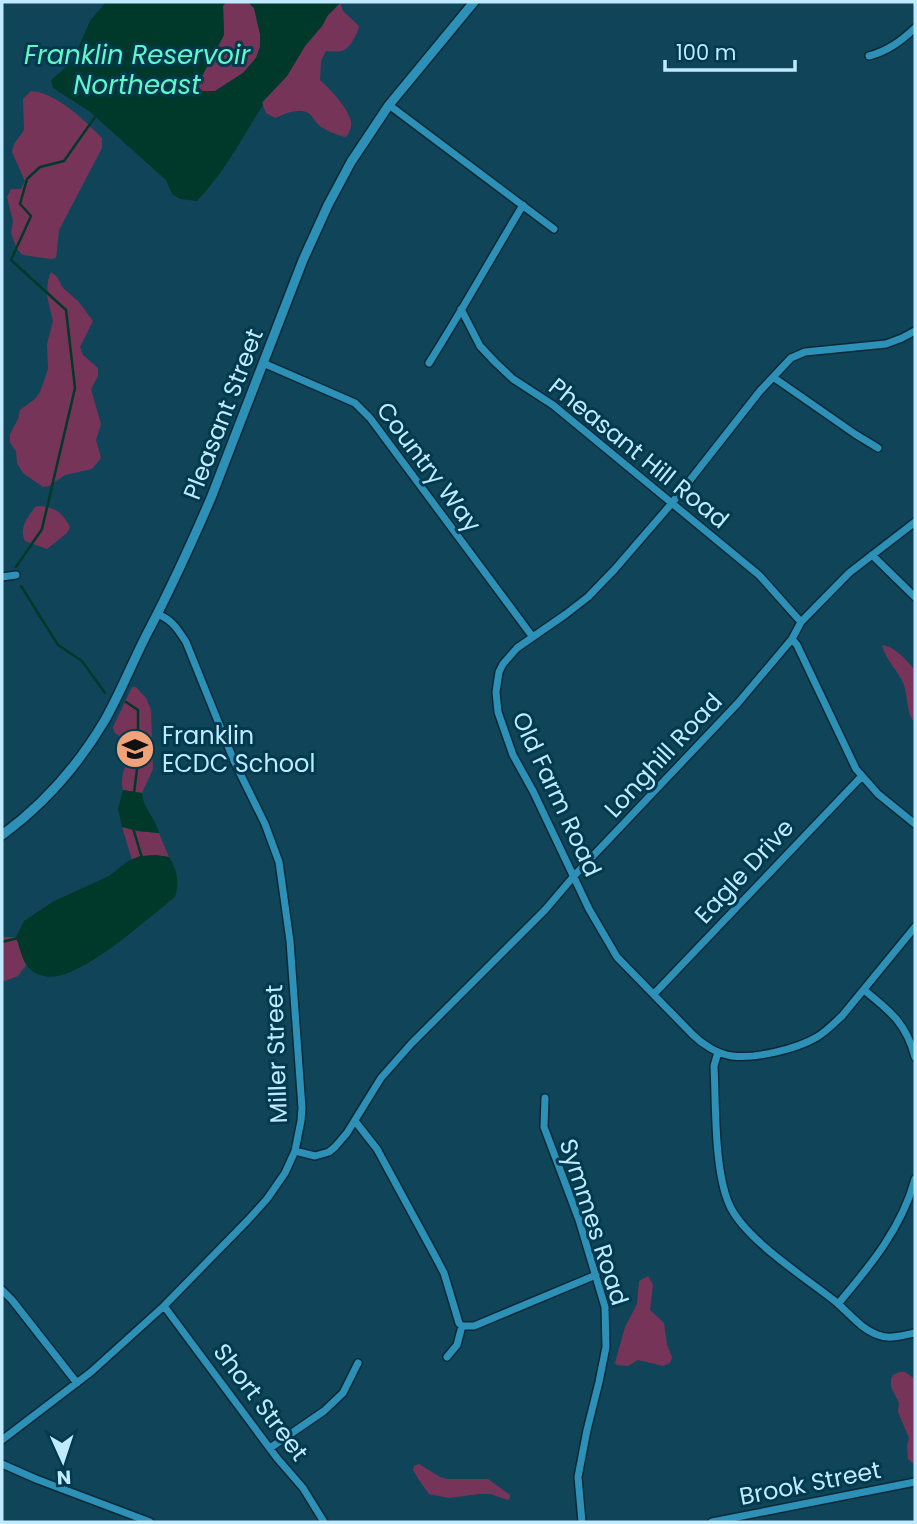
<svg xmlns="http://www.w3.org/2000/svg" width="917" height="1524" font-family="Poppins,sans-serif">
  <rect width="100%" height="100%" fill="#104559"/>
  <path fill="#763558" d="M226,2H248L254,8L260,34V47L256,58L243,73L215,91H202L197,86L224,35L223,6Z
    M340,3L343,11L359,26C358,33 355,36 352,42C345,53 338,52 326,51L321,61L320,80C330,89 348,108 351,121C352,127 349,133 346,137C337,135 327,131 320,126C315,122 313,116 308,113C299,107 284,114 275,118L266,113L262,103L287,76L305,46L322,26L328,15Z
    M31,91C57,93 84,120 102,138V148L59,230L56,258L51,259L23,255L17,249L11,233L13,221L7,197L11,189H21L25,181L12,152L14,144L24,130L23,99Z
    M51,272L57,277L63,288L78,301L93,321L80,347L83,355L98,368V376L91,389L101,424L96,440L101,458L92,469L65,475L49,486L43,487L23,473L17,463L16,451L10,443V434L18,419L20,410L35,399L40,392L48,369L47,344L53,321L47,296L48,280Z
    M39,506C55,507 63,513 70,527L67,533L47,549L25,541C19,527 27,519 35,507Z
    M882,645C896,647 906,660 915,670V723C906,713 908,698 904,685C899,671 885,660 882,645Z
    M132,687H136L146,698L151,710L153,769L142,793L123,790C120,778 124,764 133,755V742L123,739L114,732L113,727Z
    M122,827L138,831L159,833L169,857C156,855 144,854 132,860Z
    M2,937H16L26,965L18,976L2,982Z
    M648,1276L653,1285L650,1310L664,1323L667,1345L672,1357L670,1363L663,1366L638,1360L628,1366L617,1365L615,1363L625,1327L637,1304L639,1281Z
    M899,1372H905L915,1379V1465L908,1459L907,1446L909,1438L898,1412L899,1403L891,1387V1379L893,1375Z
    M419,1464L440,1477L448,1479H488L510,1495V1498L508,1500L490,1494H479L449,1498L429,1494L419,1480L413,1470L414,1466Z"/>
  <path fill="#003829" d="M106,2H226L223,6L224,35L197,85L202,91H215L243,73L256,58L260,47V34L254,8L248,2L340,3L328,15L322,26L305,46L287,76L262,102L263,105C242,138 224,173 197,201L180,199L172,194L166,180L89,111L53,88L51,80L72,62L90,21Z
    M123,790L142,793C143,809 156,818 159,833L138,831L122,827L118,809Z
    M156,855L169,857C177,869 180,883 175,897C146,920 92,969 58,976C49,978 39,976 32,971C22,963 20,948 16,937L24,921L54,901L109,876L128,861L140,856Z"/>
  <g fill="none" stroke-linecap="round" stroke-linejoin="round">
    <path stroke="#003829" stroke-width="2.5" d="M16,567L42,529L75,388L66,310L11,260L31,216L20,204L27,179L40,167L64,161L95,117
      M21,586L58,645L82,661L105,693
      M126,702L138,710V761L134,793
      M133,828L142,858
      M2,942L18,938"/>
    <g stroke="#0a2936" stroke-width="10">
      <path id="minor" d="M869,56C888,51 901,41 915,28
        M389,105L554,229
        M461,309L480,346L495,362L513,379L553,405L759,575L801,622
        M915,331L902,338L886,344L805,352L791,358L760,391L672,503L615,569L588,597L566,614L517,648L503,664L499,672L496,692L498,712L513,755L533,791L589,909L617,957L693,1035C703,1045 718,1054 732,1056C755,1059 797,1049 817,1037C827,1031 834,1023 842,1016L915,927
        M263,363L355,403L370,418L532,636
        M429,363C462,311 491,258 523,205
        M773,377L855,434L878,448
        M872,555L915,597
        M2,577L16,575
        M792,639L797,645L856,769L878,794L915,824
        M864,990C890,1011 906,1023 915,1057
        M654,994L862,776
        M718,1052L714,1066C716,1105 714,1169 729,1204C744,1239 806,1278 836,1302C849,1313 861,1329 878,1335C890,1340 903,1335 915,1333
        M545,1098L544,1127L579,1220L605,1307L606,1347L599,1382L587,1430L578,1477L582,1522
        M355,1121L377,1149L434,1254L444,1273L459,1323L462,1326H474L596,1275
        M295,1151L315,1156L329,1152L335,1147L347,1133L381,1078L411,1044L545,910L574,876L738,703L792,639L801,622L849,573L915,522
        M2,1290L12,1300L77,1383
        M838,1304C870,1266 902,1228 915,1179
        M164,1306L277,1458L303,1488L324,1522
        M447,1357L457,1345L462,1326
        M2,1440L91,1372L164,1306L248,1220L267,1199L285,1173L295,1151L301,1121L302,1108L290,941L279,862L265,824L234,761L186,642C177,628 173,621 158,614
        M270,1448L324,1411L343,1393L358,1363
        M2,1464L36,1479L150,1522
        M712,1522L915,1482"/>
    </g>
    <g stroke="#0a2936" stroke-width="12">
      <path id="tertiary" d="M2,835C43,805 79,764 105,720C122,690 134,658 150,628C172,586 192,542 211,498L303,260L328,205L351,162L389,105L474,2"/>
    </g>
    <use href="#minor" stroke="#2c90b7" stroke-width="7"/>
    <use href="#tertiary" stroke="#2c90b7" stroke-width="9"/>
  </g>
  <defs>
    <g id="school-disc" transform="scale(2.0125)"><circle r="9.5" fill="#f0a279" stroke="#013a4e"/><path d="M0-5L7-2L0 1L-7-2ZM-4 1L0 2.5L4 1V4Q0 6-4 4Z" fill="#111"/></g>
  </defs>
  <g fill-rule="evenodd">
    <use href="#school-disc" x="135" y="749"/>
  </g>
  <g text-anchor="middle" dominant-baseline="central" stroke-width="6" stroke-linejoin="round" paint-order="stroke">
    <g font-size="24" fill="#bfeaff" stroke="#013a4e">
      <text transform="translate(223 414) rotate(-69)">Pleasant Street</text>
      <text transform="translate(639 453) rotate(39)">Pheasant Hill Road</text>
      <text transform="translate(429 467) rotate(53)">Country Way</text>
      <text transform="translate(663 755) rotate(-47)">Longhill Road</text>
      <text transform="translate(557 794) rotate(65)">Old Farm Road</text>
      <text transform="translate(744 871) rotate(-47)">Eagle Drive</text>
      <text transform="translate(276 1054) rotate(-92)">Miller Street</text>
      <text transform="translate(594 1222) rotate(72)">Symmes Road</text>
      <text transform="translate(261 1402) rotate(53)">Short Street</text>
      <text transform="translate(810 1483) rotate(-11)">Brook Street</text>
    </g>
    <g font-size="24" fill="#bfeaff" stroke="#013a4e" text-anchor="start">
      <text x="162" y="735">Franklin<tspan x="162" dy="28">ECDC School</tspan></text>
    </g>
    <g font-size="26" font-style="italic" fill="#60f8c8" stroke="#013a4e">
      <text x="137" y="55">Franklin Reservoir<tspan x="137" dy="30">Northeast</tspan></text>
    </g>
  </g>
  <rect width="917" height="1524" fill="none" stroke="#bfeaff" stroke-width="7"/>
  <g transform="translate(63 1461) rotate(177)" stroke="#013a4e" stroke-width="5" paint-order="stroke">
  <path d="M0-5L12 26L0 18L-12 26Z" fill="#bfeaff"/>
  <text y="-10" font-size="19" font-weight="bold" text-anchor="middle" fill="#bfeaff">N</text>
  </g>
  <path d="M665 60v10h130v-10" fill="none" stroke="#bfeaff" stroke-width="3.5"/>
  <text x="676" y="60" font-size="21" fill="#bfeaff" stroke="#013a4e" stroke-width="5" paint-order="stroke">100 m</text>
</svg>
